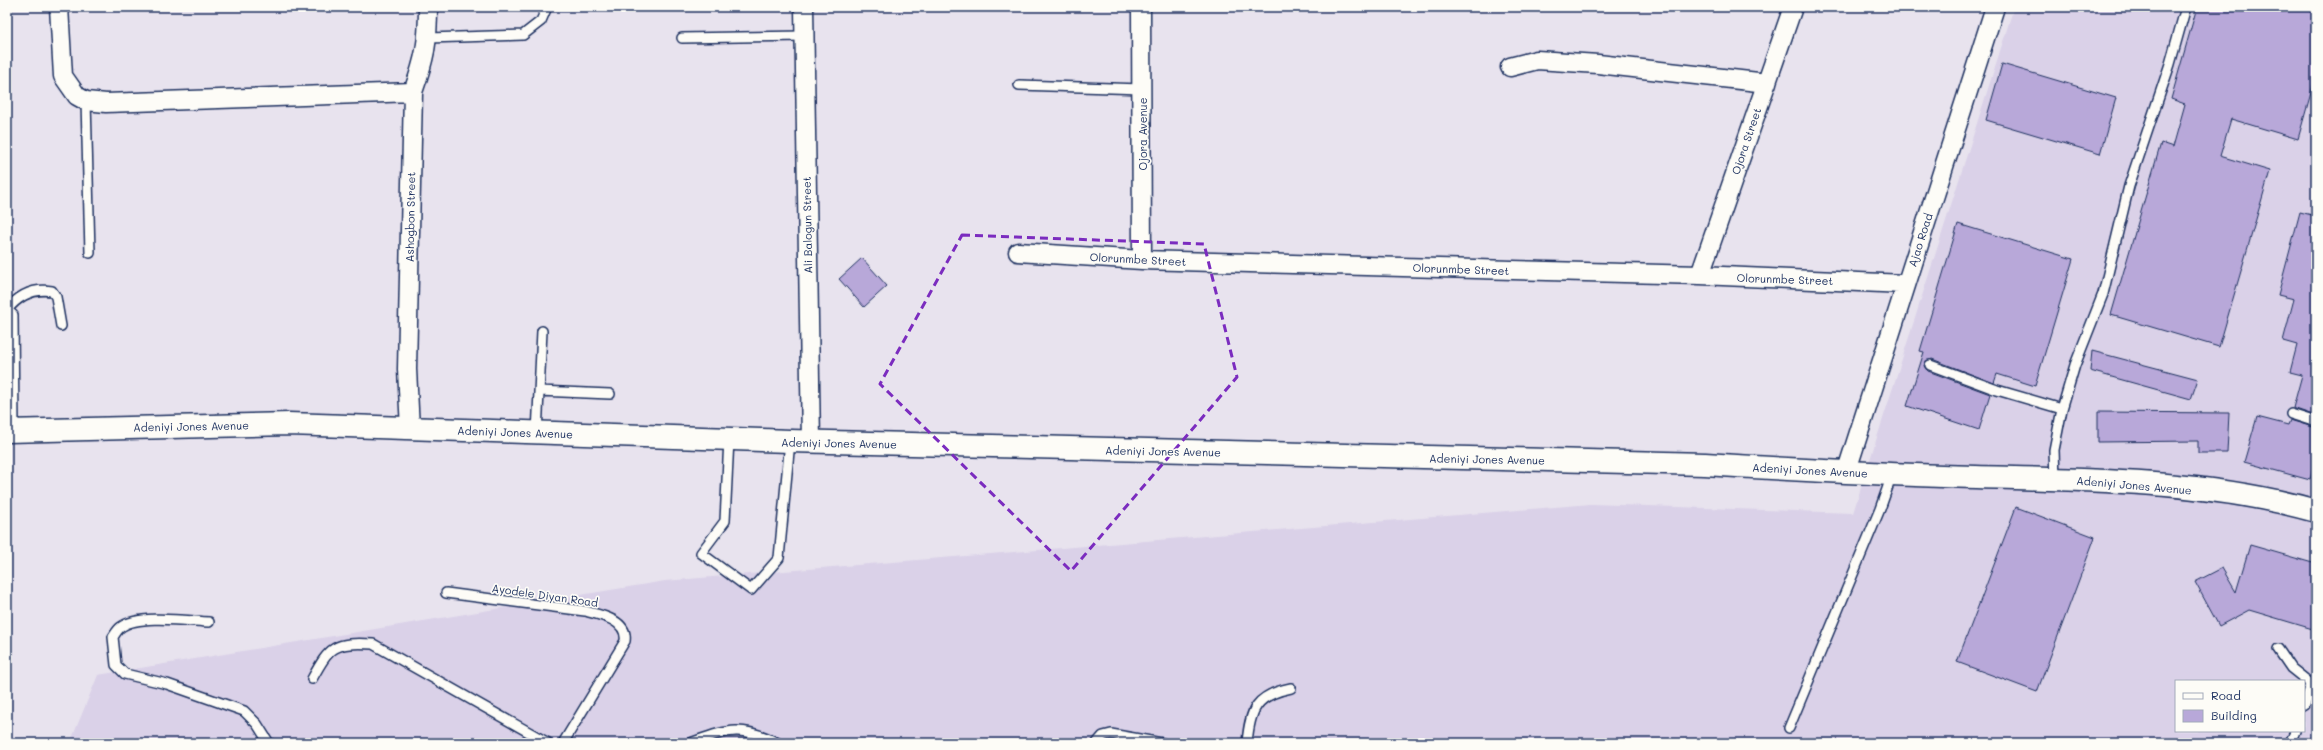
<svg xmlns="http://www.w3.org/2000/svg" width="2323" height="750" font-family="Mali,sans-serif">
  <rect width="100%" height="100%" fill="#e8e3ee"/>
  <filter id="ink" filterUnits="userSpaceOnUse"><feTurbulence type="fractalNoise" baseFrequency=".025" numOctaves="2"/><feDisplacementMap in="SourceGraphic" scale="8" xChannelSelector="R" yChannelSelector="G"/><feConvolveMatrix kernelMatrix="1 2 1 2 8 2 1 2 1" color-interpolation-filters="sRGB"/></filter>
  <g filter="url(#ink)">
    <path fill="#dad1e8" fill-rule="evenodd" d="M2014,7H2316V743H70L98,675L665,581L1591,504L1853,513ZM2176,681H2304V731H2176Z"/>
    <path fill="#b8a8d9" stroke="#1b2f5e" d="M2197,7H2316V75L2298,139L2231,119L2220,156L2270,171L2219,347L2111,315L2161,143L2173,147L2185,104L2171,99Z
      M2002,64L2116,98L2100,154L1986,120Z
      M2300,212L2316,216V416L2293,408L2302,375L2290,372L2297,345L2283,341L2294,299L2278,295Z
      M1958,224L2073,259L2035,386L1997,374L1994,383L1932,359L1925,363L1924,366L1928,371L1990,394L1979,430L1907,406L1924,352L1920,351Z
      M862,258L887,286L864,307L839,279Z
      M2092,351L2198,379L2191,399L2090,371Z
      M2098,412L2229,413L2227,453H2198V441L2098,442Z
      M2257,417L2288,425L2290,420L2316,428V456L2310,480L2244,462Z
      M2016,507L2095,537L2037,692L1957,662Z
      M2250,545L2316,564V630L2249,610L2219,626L2195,582L2222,568L2236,592Z"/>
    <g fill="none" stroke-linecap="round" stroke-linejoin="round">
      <g stroke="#1b2f5e" stroke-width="12">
        <path id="lane" d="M428,38L523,35L541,21L547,7
          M682,38L804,36
          M1019,85L1142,89
          M86,101L90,253
          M7,310L13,315L14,430
          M7,310C19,295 33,288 52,291L56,297L61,326
          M1930,365L1997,390L2062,409
          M539,391L610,394
          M2291,414L2316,422
          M537,433L542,331
          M729,439L725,521L701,553L751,590L779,558L790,441
          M2055,479L2054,450L2062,409L2075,365L2103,294L2129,186L2170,64L2186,7
          M446,593L585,611C601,615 628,620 625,641L563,743
          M209,622C187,621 139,614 121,627C118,629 115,634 113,637L116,665L125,674L167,684L244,711L257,724L269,743
          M2278,649L2291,668L2316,688
          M312,679C330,646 334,642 373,644L548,743
          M2304,705L2311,685
          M1789,728L1880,509L1892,475
          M690,743C728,730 740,724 778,743
          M1097,743L1103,736L1111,734L1162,743
          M1247,743C1250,709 1256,695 1291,688
          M2290,743L2295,731"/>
      </g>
      <g stroke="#1b2f5e" stroke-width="21">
        <path id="street" d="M59,7L63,76L77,96L86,101L106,103L413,92
          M804,7L811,442
          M1141,7L1142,260
          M1510,67L1537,60L1598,64L1767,83
          M1018,252L1142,260L1700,275L1905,284
          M1700,275L1793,7
          M410,429L407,369L413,92C425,58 428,44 428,7
          M1846,473L1995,7"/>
      </g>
      <g stroke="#1b2f5e" stroke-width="25">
        <path id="secondary" d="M7,431L289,424L790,441L1705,464C1795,470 1885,474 1976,477C2089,480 2207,480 2316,511"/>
      </g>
      <use href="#lane" stroke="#fdfcf7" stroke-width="9"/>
      <use href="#street" stroke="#fdfcf7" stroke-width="18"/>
      <use href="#secondary" stroke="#fdfcf7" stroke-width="22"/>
    </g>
  </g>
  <path fill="none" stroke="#7b2cbf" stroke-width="3" stroke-dasharray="8 5" stroke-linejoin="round" d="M962,235L1204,244L1237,377L1071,571L880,384Z"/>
  <g text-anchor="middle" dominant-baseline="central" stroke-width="3.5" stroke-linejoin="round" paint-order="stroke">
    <g font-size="11" fill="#1b2f5e" stroke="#fdfcf7">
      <text transform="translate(1142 134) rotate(-90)">Ojora Avenue</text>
      <text transform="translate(1746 141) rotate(-71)">Ojora Street</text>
      <text transform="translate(410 217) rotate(-89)">Ashogbon Street</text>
      <text transform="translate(807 225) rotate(-91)">Ali Balogun Street</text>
      <text transform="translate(1920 240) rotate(-72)">Ajao Road</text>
      <text transform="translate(1138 259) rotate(3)">Olorunmbe Street</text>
      <text transform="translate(1461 269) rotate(2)">Olorunmbe Street</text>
      <text transform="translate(1785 279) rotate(2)">Olorunmbe Street</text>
      <text transform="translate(191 426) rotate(-1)">Adeniyi Jones Avenue</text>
      <text transform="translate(515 432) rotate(2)">Adeniyi Jones Avenue</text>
      <text transform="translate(839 443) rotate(1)">Adeniyi Jones Avenue</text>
      <text transform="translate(1163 451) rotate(1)">Adeniyi Jones Avenue</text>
      <text transform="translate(1487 459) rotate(1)">Adeniyi Jones Avenue</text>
      <text transform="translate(1810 470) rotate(3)">Adeniyi Jones Avenue</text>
      <text transform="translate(2134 485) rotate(5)">Adeniyi Jones Avenue</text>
      <text transform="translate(545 595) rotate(8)">Ayodele Diyan Road</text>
    </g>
  </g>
  <rect width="2323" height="750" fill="none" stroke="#fdfcf7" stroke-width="24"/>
  <rect x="12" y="12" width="2299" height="726" fill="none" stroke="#1b2f5e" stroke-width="1.5" filter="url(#ink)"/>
  <rect x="2175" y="680" width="130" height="52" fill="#fdfcf7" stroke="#a3aaba"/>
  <rect x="2183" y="693" width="20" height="6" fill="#fdfcf7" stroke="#a3aaba"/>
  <text x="2211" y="700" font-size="12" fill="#1b2f5e">Road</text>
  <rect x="2183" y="710" width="20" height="12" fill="#b8a8d9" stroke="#a3aaba"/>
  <text x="2211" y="720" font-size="12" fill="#1b2f5e">Building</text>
</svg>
